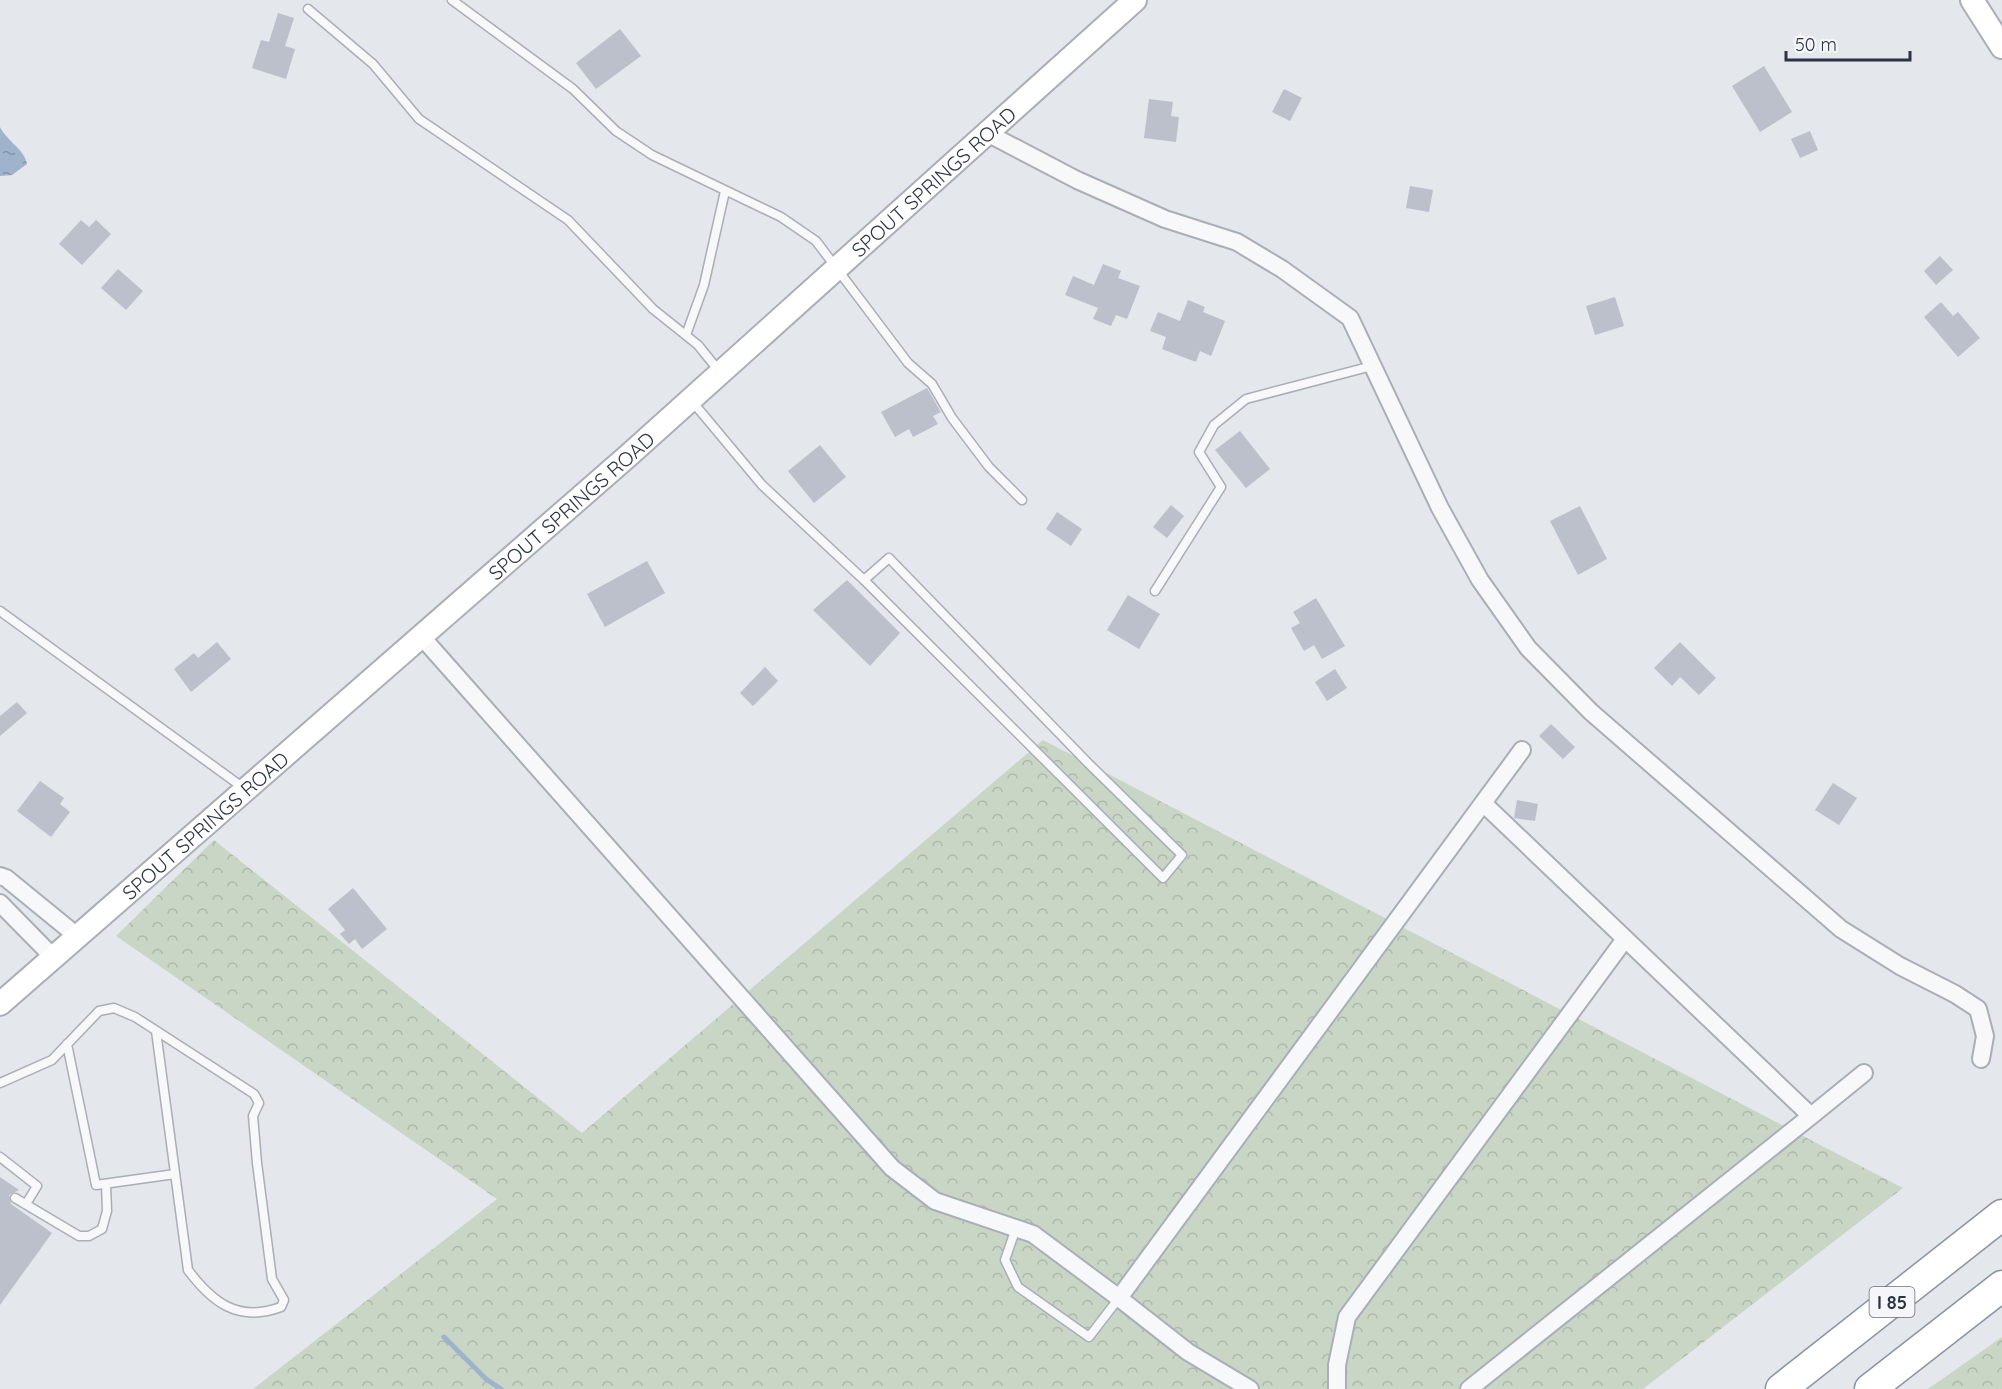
<svg xmlns="http://www.w3.org/2000/svg" width="2002" height="1389" font-family="Quicksand,sans-serif">
  <defs>
    <pattern id="forest-crowns" width="20" height="18" patternUnits="userSpaceOnUse" patternTransform="scale(1.5)"><rect width="20" height="18" fill="#c9d6c5"/><path d="M2 6a3 3 0 1 1 6 0M12 15a3 3 0 1 1 6 0" fill="none" stroke="#adb8ab"/></pattern>
    <pattern id="water-ripples" width="26" height="14" patternUnits="userSpaceOnUse" patternTransform="scale(1.5)"><rect width="26" height="14" fill="#9fb4cc"/><path d="M2 4q2-2 4 0t4 0M15 11q2-2 4 0t4 0" fill="none" stroke="#8293a7"/></pattern>
  </defs>
  <rect width="100%" height="100%" fill="#e4e7ec"/>
  <path fill="url(#forest-crowns)" d="M1043,740L1903,1188L1643,1389H253L497,1199L116,936L214,840L582,1133Z
    M2002,1337V1389H1928Z"/>
  <path fill="url(#water-ripples)" d="M0,127C6,140 25,150 27,164L12,175L0,176Z"/>
  <g fill="none" stroke-linecap="round" stroke-linejoin="round">
    <path stroke="#9fb4cc" stroke-width="5" d="M444,1337L486,1379L501,1389"/>
  </g>
  <path fill="#bbc0ca" d="M278,13L294,18L285,46L295,49L286,79L252,68L261,40L269,42Z
    M620,29L641,56L596,89L576,63Z
    M1764,66L1792,112L1760,132L1732,86Z
    M1284,89L1302,98L1290,121L1272,112Z
    M1149,99L1173,102L1171,116L1179,117L1176,142L1144,138Z
    M1810,131L1818,150L1800,158L1791,139Z
    M1410,186L1433,190L1429,212L1406,208Z
    M81,220L89,227L96,220L111,234L82,265L59,244Z
    M1940,256L1953,270L1936,285L1924,271Z
    M1103,264L1121,271L1118,278L1140,286L1127,319L1116,315L1111,326L1093,319L1098,308L1065,295L1073,276L1094,285Z
    M118,269L143,291L126,310L101,288Z
    M1615,297L1624,326L1595,335L1586,306Z
    M1188,300L1205,307L1203,312L1225,321L1211,356L1200,351L1196,362L1162,349L1166,337L1150,331L1158,312L1180,321Z
    M1941,302L1953,316L1958,312L1980,338L1958,357L1924,317Z
    M927,388L941,412L933,416L938,424L913,437L909,429L895,437L881,412Z
    M1240,431L1270,469L1246,488L1215,450Z
    M820,445L846,477L814,503L788,471Z
    M1171,505L1184,516L1167,538L1153,527Z
    M1580,506L1607,559L1578,575L1550,521Z
    M1057,512L1082,529L1071,546L1046,529Z
    M647,561L665,593L605,627L587,594Z
    M847,580L900,633L870,666L813,610Z
    M1128,595L1160,614L1139,649L1107,630Z
    M1316,598L1345,646L1322,659L1314,645L1304,651L1291,628L1300,623L1293,612Z
    M217,642L231,659L191,692L174,669L194,653L198,658Z
    M1680,642L1716,678L1699,695L1680,677L1672,686L1654,668Z
    M765,667L778,681L753,706L740,693Z
    M1335,669L1347,688L1327,701L1315,682Z
    M17,702L27,713L0,736V716Z
    M1551,724L1575,747L1563,759L1539,736Z
    M40,781L64,798L60,804L70,812L51,837L17,811Z
    M1833,783L1857,798L1839,825L1815,810Z
    M1517,800L1538,804L1535,821L1514,818Z
    M353,888L387,929L362,949L355,939L349,944L340,934L345,930L328,909Z
    M0,1177L19,1190L9,1195L11,1204L52,1233L0,1305Z"/>
  <g fill="none" stroke-linecap="round" stroke-linejoin="round">
    <g stroke="#a9aeb7" stroke-width="11">
      <path id="lane" d="M452,0L573,89L616,131L652,155L781,217L816,241L908,363L932,384L952,418L989,467L1022,500
        M308,9L373,64L419,119L568,220L653,309L698,345L719,371
        M686,335L704,285L725,191
        M691,400L762,485L864,580L1163,878L1182,855L1089,764L889,558L864,580
        M1155,591L1221,487L1199,452L1214,425L1246,399L1372,366
        M0,611L245,789
        M67,1044L96,1185L175,1174
        M0,1083L52,1060L99,1011L114,1008L135,1017L254,1094L259,1103L253,1116L257,1163L272,1279L284,1300L281,1307C238,1323 212,1302 188,1270L156,1031
        M0,1157L37,1186L26,1204
        M15,1198L79,1236H89L102,1229L107,1211L106,1184
        M1016,1228L1005,1260L1018,1287L1089,1337L1119,1298"/>
    </g>
    <g stroke="#a9aeb7" stroke-width="20">
      <path id="street" d="M987,133L1077,180L1165,219L1237,242L1282,269L1350,318L1440,508L1480,580L1528,648L1591,712L1841,929L1900,966L1955,994L1978,1009L1985,1036L1981,1059
        M421,636L892,1168L935,1201L1033,1234L1119,1298L1522,750
        M1483,803L1811,1116L1864,1073
        M0,876L6,878L77,936
        M0,903L53,957
        M1119,1298L1188,1352L1250,1389
        M1337,1389V1365L1347,1317L1625,939
        M1469,1389L1811,1116"/>
    </g>
    <g stroke="#a9aeb7" stroke-width="26">
      <g id="secondary">
        <path d="M1972,0L2002,47"/>
        <path id="s1" d="M0,1004L629,455L1135,0"/>
      </g>
    </g>
    <g stroke="#8b94a3" stroke-width="33">
      <path id="highway" d="M1781,1389L2002,1215
        M1870,1389L2002,1286"/>
    </g>
    <use href="#lane" stroke="#f7f8fa" stroke-width="8"/>
    <use href="#street" stroke="#f7f8fa" stroke-width="16"/>
    <use href="#secondary" stroke="#fff" stroke-width="22"/>
    <use href="#highway" stroke="#fff" stroke-width="30"/>
  </g>
  <g text-anchor="middle" dominant-baseline="central" stroke-width="5" stroke-linejoin="round" paint-order="stroke">
    <rect fill="#f4f6f9" stroke="#676e7b" stroke-width="1.5" x="1869.5" y="1287" width="45" height="30" rx="4.5"/>
    <g font-size="18" font-weight="bold" fill="#2b3445">
      <text x="1892" y="1302">I 85</text>
    </g>
    <g font-size="20" fill="#2b3445" stroke="#f4f6f9">
      <text stroke="none"><textPath href="#s1" startOffset="1244">SPOUT SPRINGS ROAD</textPath></text>
      <text stroke="none"><textPath href="#s1" startOffset="758">SPOUT SPRINGS ROAD</textPath></text>
      <text stroke="none"><textPath href="#s1" startOffset="272">SPOUT SPRINGS ROAD</textPath></text>
    </g>
  </g>
  <path d="M1786 51v9h124v-9" fill="none" stroke="#2b3445" stroke-width="3"/>
  <text x="1795" y="51" font-size="18" fill="#2b3445" stroke="#f4f6f9" stroke-width="4.5" paint-order="stroke">50 m</text>
</svg>
